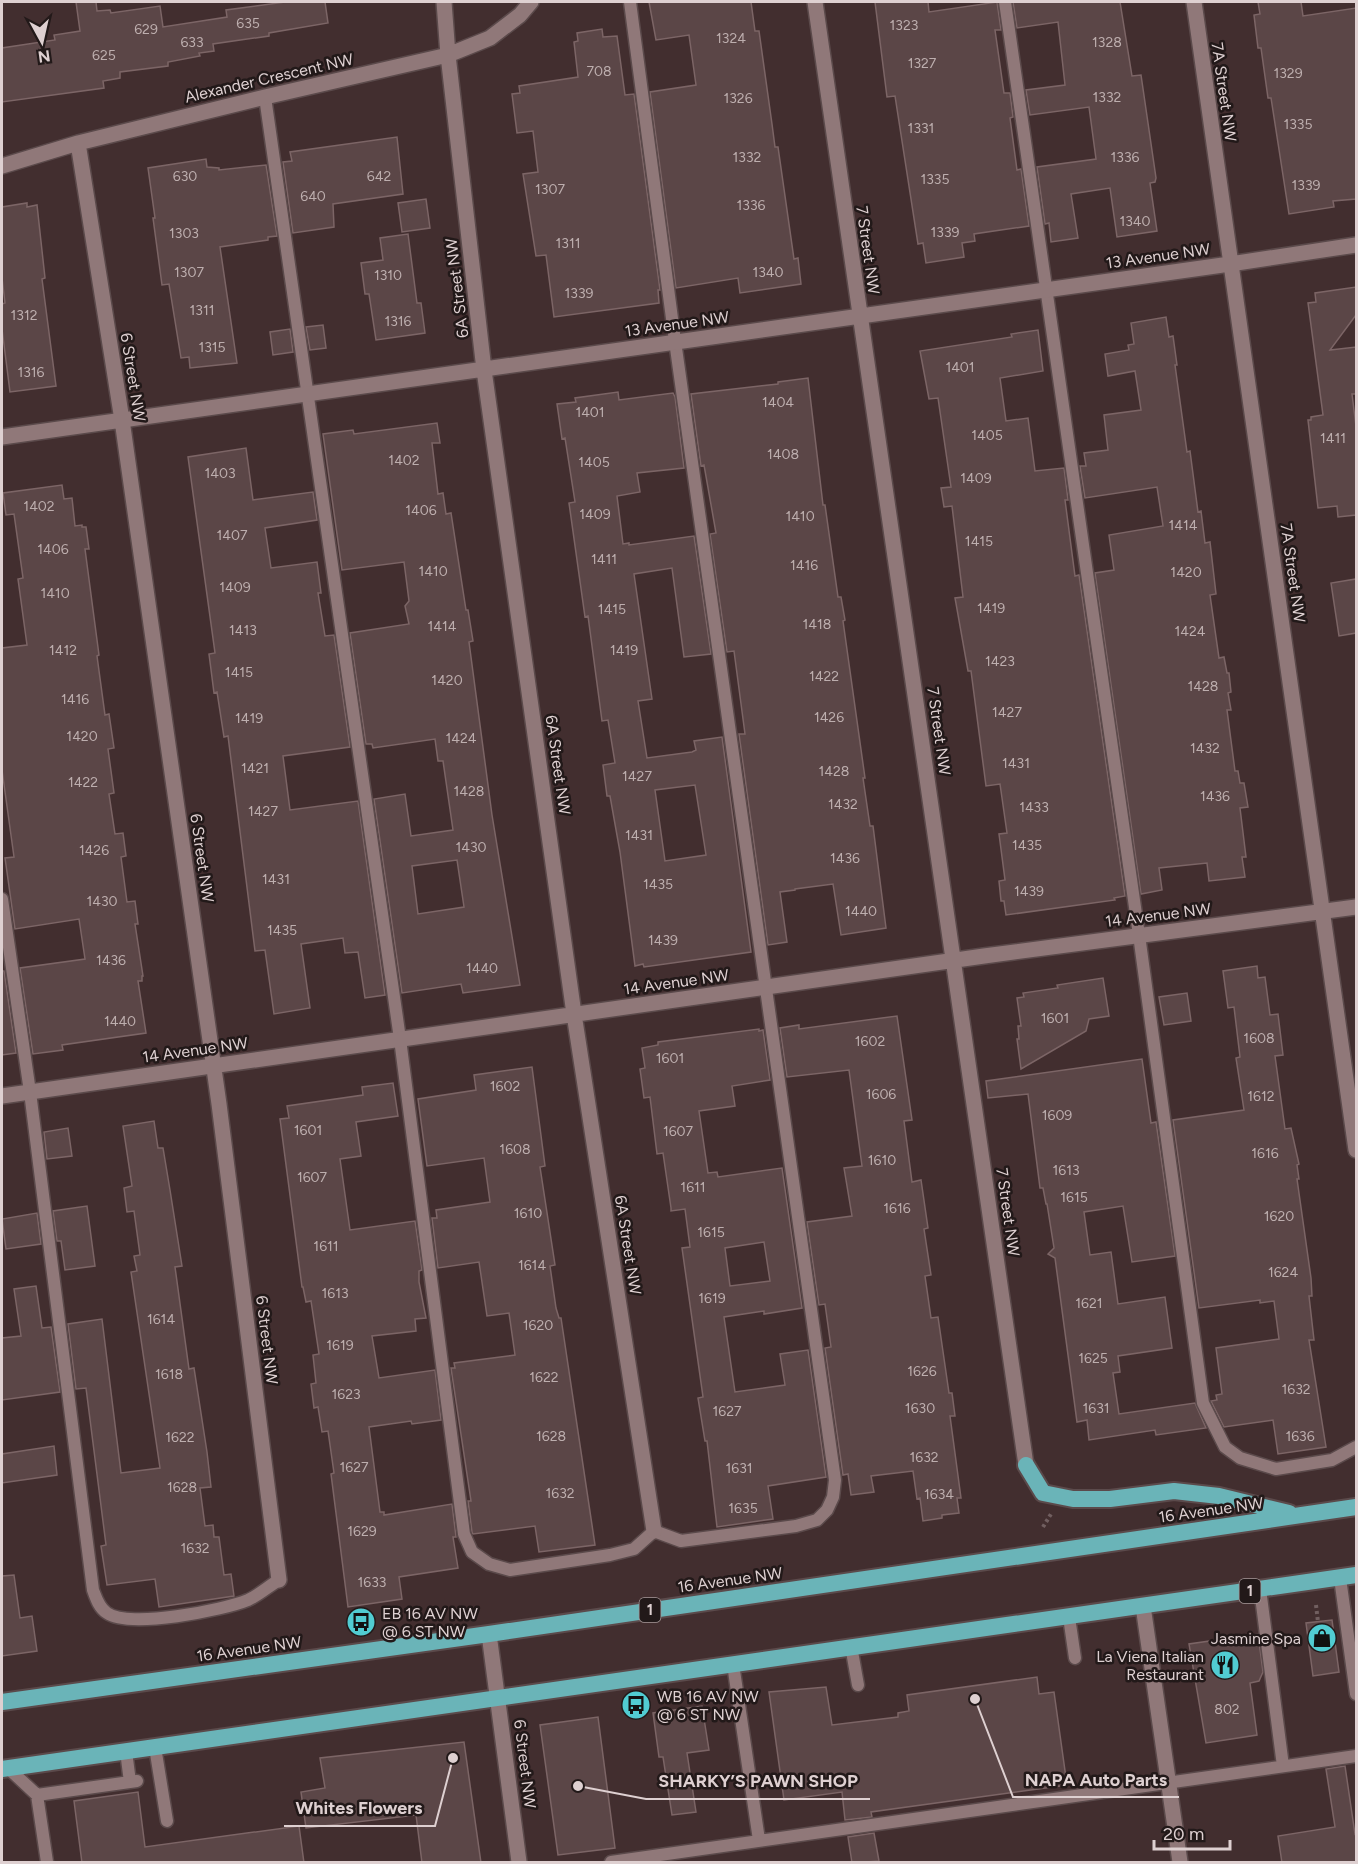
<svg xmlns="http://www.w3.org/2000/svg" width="1358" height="1864" font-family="Figtree,sans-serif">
  <rect width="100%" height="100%" fill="#422e2f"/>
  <path fill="#5b4647" stroke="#7c6566" stroke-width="1.5" fill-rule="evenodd" d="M76,2H96L97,11L110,10L111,13L160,6L163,27L227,17L226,10L285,2H325L328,23L269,33V36L213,44L214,51L199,53L200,56L168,62V66L120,72V78L103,81L104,88L2,102V48L55,40L54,35L80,31Z
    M649,2H751L755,31H759L772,124L775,147H778L794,259L798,258L801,284L740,293L738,278L676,288L650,92L696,85L689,35L656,40Z
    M875,2H928L929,12L997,2L1001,30H995L1004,93H1010L1013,117L1010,118L1017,170L1021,169L1029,226L974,234L975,241L962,243L964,257L926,263L923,243L918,244L895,96L887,97Z
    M1013,2H1120L1132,76L1141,75L1156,178L1155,182L1150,183L1157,231L1117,237L1110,188L1071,194L1078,238L1051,242L1049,223L1045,224L1037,167L1096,159L1089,107L1030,115L1026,90L1065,85L1058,22L1017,28Z
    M1258,2H1301L1303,16L1356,8V199L1333,201L1334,207L1289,214L1271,98H1268L1261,48H1258L1254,15L1260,14Z
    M602,29L603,37L617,36L625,95L634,94L660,290H658L659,303L554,317L546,255L536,256L523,174L538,172L533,131L517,133L512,94L520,93L519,86L578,77L574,42L578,41L577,33Z
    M397,137L403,194L333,204L334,227L293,233L283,162L292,161L290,152Z
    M206,159L207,167L219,168V170L266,165L277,236L268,237V240L220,247L237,363L190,368L189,357L181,358L169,284L162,285L153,218H155L148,168Z
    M426,199L430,228L402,232L398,203Z
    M27,203V207L37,205L45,278L42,279L56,386L10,392L2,329V304L5,303L2,278V207Z
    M408,234L417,303H421L425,333L376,340L369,294H365L361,263L383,260L380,238Z
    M1356,287V315L1330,350L1356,347V394H1352L1356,426V515L1338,517L1337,506L1318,508L1308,420H1311V417L1323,415L1308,303L1316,302L1315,293Z
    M1166,317L1169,337L1173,336L1177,365H1175L1187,452L1190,451L1198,512L1201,511L1205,543L1210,542L1216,594L1210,595L1219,658L1224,657L1227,673H1229L1231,692L1228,693L1231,710H1227L1235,771H1238L1240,783H1244L1248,807L1240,808L1246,857H1242L1245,877L1209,881L1207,863L1159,868L1162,890L1141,894L1095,573L1114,570L1109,535L1163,526L1157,487L1085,498L1080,466H1086L1084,453L1108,450L1104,415L1141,410L1135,371L1108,376L1105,354L1129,350L1128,345L1134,344L1131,323Z
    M323,325L326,348L310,350L306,327Z
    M290,329L293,352L273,355L270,332Z
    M1038,330L1043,371L1000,378L1006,421L1028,418L1035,471L1064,468L1068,500H1065L1075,576L1079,575L1125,896L1114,898L1115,900L1006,915L1004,901H1001L999,881L1005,880L999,834L1007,833L1000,784L986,786L971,671H968L955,598L963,597L952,506L944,507L941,488L951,487L938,398L929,399L920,351L1012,337L1011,334Z
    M808,378L823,505H825L838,597H841L845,620L843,621L865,778H863L870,826H873L886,928L841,935L833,884L795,889V890L780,892L787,942L768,945L739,734H745L734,651L727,652L710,534L716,533L704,465L701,466L691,394L778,384V382Z
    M618,392L619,400L673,393L675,397L684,468L637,473L640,492L617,496L623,544L629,543V545L694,536L711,654L684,657L672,568L634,574L652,699L638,701L647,758L692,752L696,750L694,741L722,737L751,952L644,967L643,964L635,966L620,852L610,796H607L603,765L615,763L608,720L602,721L588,616L585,617L569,503L575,502L565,438L562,439L557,404L576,402L575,398ZM695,785L706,855L665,861L655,790Z
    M437,423L440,443H432L438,494L443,493L446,514L451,513L466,610H468L473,641L469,642L492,815L520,985L463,993L461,984L402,993L374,799L405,794L411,836L453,830L443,761H438L435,739L373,748L372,744H366L350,633L409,624L405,606L409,601L404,562L342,570L323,434L353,430L354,434ZM457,860L464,907L418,914L412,866Z
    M246,448L253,500L313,492L317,520L265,528L271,568L317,562L321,593H318L325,636L334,635L350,747L283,756L290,810L358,801L385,995L365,998L358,952L345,953L343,938L301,944L310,1008L274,1014L265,950L255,951L228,736L224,737L217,692L214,693L209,654L215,653L188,457Z
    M62,485L64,499L72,498L75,526L82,525V527H86L89,549H85L99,655L97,656L105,715L109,714L114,748L108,749L114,793L109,794L115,834L123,833L126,856L121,857L127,902L135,901L138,924H135L143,976H142V981H138L146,1033L62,1045L63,1050L33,1054L20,968L85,959L79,919L15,929L5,858L14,857L2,770V648L27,645L18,579L23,578L14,514L6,515L3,493Z
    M1356,579V633L1339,636L1331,583Z
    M1257,966L1258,978L1265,977L1270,1015L1278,1014L1283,1055L1275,1056L1285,1129L1291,1128L1299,1164L1297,1165L1299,1179H1297L1311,1278L1312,1296H1309L1314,1340H1309L1326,1447L1278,1454L1273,1420L1224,1427L1211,1401L1217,1400L1216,1395L1222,1394L1216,1348L1279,1339L1274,1301L1260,1303V1300L1199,1308L1173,1120L1244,1110L1236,1058L1240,1057L1234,1007L1228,1008L1223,971Z
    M2,971H4L16,1053L2,1055Z
    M1103,978L1109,1016L1089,1019L1086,1031L1021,1069L1017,1039H1019L1018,1026H1021L1017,998L1024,997L1023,993L1058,988L1057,985Z
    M1187,993L1191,1021L1164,1025L1159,997Z
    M897,1016L912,1120L904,1121L912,1182L921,1180L928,1228L924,1229L931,1275L925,1276L931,1318L938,1317L949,1393H952L955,1416H950L961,1498H957L959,1513L942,1515V1518L923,1521L920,1498L917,1499L913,1471L871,1476L874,1492L851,1495L848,1474L843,1475L825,1348L831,1347L825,1304L819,1305L807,1222L852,1216L844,1168L862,1166L849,1070L787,1077L780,1028L799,1025V1029Z
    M759,1029V1031L763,1030L770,1080L732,1086L735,1106L699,1111L708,1173L717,1172L718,1177L782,1168L802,1308L764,1314V1311L724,1317L735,1392L785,1385L780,1354L808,1350L826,1477L768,1486L773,1519L717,1527L707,1441H705L698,1398L703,1397L682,1248L690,1247L685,1209L671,1211V1208L663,1153L657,1154L650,1097L644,1098L640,1069L645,1068L642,1048L658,1045V1042ZM764,1242L770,1281L730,1286L725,1248Z
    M1142,1059L1151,1123L1156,1122L1175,1256L1132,1262L1123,1206L1084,1212L1090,1255L1111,1252L1118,1304L1165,1297L1172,1348L1118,1356L1120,1372L1113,1373L1119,1414L1195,1403L1206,1428L1156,1435L1155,1430L1089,1440L1087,1420L1077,1422L1055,1258L1048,1254L1054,1248L1047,1204H1046L1043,1188H1040L1028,1094L988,1098L986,1081Z
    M532,1067L545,1166L540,1167L555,1265L550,1266L556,1308L559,1318H561L595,1545L539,1552L535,1526L473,1534L472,1532L468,1501H471L451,1368H455L454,1363L515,1355L509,1313L487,1316L479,1262L438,1268L432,1218H437L436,1210L490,1202L484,1158L427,1166L418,1099L476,1090L474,1075Z
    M393,1083L398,1116L356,1122L361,1156L340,1159L350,1230L415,1221L422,1270L419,1271V1282L426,1318L415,1319L416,1331L372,1336L379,1378L435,1370L441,1420L412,1424L411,1421L369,1427L380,1512H384V1515L452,1504L456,1537H453L458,1568L399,1577L402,1599L348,1607L331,1474L334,1473L328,1431L322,1432L318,1407L314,1408L311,1384L316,1383L313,1355L319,1354L311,1301L306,1302L303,1287H302L280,1119L289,1118L287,1106L363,1095L362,1087Z
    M154,1121L158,1148H163L170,1190L182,1266L175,1267L189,1369L194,1368L207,1452L211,1487L200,1488L205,1526L213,1525L214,1537H219L224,1575L231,1574L234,1596L159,1607L155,1579L107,1585L101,1546L106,1545L86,1388L76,1389L68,1324L102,1319L121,1473L160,1468L131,1272L137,1271L134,1256L140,1255L134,1211L127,1212L124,1188L132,1186L123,1126Z
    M68,1128L72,1156L47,1159L44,1132Z
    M87,1206L95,1266L65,1270L61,1241H57L53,1211Z
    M37,1213L41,1244L6,1249L2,1219Z
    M36,1286L42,1328L51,1327L60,1392L2,1400V1338L21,1336L14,1289Z
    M54,1446L57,1475L2,1483V1454Z
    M14,1575L20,1618L32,1616L37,1651L2,1656V1576Z
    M1332,1620L1339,1672L1313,1676L1306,1623Z
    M1258,1634L1263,1672L1259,1681L1250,1683L1257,1735L1206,1743L1189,1644Z
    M1037,1677L1039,1694L1054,1692L1067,1785L871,1812L872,1817L845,1820L842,1792L784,1800L769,1692L826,1687L832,1725L898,1717V1713L909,1711L907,1695Z
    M702,1706L709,1750L687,1753L696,1812L672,1815L663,1757H659L653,1713Z
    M598,1717L615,1848L558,1855L540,1725Z
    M464,1742L481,1863H422L416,1815L306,1828L301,1792L325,1788L320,1758Z
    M1345,1766L1355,1834L1356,1833V1863H1282L1278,1836L1335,1827L1326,1769Z
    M138,1792L145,1847L299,1826L304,1863H82L74,1801Z
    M874,1833L879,1861L852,1863L848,1837Z"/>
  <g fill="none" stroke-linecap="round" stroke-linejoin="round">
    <g stroke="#5b4a4b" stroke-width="15">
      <path id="service" d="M1005,2L1139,935L1203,1403L1225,1447L1240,1458L1276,1469L1332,1460L1356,1447
        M265,97L400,1039L464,1534L472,1552L489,1564L510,1570L610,1555L634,1549L654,1531L681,1541L796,1526L817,1520L827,1510L833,1497L835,1480L675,341L630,2
        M2,899L30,1092L93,1590C96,1598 99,1608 107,1613C129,1629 224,1610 248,1600C259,1595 269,1586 279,1580
        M1340,1578L1356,1694
        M1260,1589L1283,1766
        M1069,1617L1075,1658
        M851,1646L858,1685
        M733,1664L759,1840
        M155,1747L167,1821
        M126,1751L130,1782
        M8,1768L37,1795L47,1862
        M37,1795L137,1781
        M611,1862L1356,1756"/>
    </g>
    <g stroke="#5b4a4b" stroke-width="18">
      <path id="minor" d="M444,2L448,55L484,370L574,1014L654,1531
        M815,2C884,490 957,977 1026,1465
        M1194,2L1356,1150
        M78,143L122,420L219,1104L279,1580
        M2,166L78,143L265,97L448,55L490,38L520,15L531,2
        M2,437L1230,264L1356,245
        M2,1096L984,956L1356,907
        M1143,1606L1180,1862
        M489,1634L519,1862"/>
    </g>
    <g stroke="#5b4a4b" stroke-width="20">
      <path id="trunk" d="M1026,1465L1043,1493L1073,1499H1110L1174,1491L1219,1496L1289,1513
        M2,1702L489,1634L1356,1507
        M2,1769L1356,1575"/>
    </g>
    <path stroke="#715f60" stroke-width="4" stroke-dasharray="3 3" stroke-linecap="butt" d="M1043,1527L1051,1514
      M1316,1605L1318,1622"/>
    <use href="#service" stroke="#907879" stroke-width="12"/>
    <use href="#minor" stroke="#907879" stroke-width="15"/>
    <use href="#trunk" stroke="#6ab4b8" stroke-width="16"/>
  </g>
  <defs>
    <g id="bus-disc" transform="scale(1.5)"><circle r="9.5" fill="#51ccd2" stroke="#221919"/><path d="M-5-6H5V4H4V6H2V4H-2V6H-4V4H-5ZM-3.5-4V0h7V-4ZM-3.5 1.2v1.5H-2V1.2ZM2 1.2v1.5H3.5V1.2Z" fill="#111"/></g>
    <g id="shop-disc" transform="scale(1.5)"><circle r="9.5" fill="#51ccd2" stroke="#221919"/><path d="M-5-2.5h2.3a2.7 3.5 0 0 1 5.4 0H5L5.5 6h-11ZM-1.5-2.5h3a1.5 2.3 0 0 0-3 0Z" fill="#111"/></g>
    <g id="restaurant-disc" transform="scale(1.5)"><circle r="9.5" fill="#51ccd2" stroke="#221919"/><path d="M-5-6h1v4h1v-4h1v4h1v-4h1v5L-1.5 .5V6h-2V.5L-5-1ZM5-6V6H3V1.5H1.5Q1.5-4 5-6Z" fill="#111"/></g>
  </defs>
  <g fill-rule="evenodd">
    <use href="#bus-disc" x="361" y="1622"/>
    <use href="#shop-disc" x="1322" y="1638"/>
    <use href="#restaurant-disc" x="1225" y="1665"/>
    <use href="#bus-disc" x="636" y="1705"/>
  </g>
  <g text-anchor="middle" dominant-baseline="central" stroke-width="5" stroke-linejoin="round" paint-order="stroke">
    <g font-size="14" fill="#bdaeae">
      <text x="248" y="23">635</text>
      <text x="904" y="25">1323</text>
      <text x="146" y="29">629</text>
      <text x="731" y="38">1324</text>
      <text x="192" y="42">633</text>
      <text x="1107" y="42">1328</text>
      <text x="104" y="55">625</text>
      <text x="922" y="63">1327</text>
      <text x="599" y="71">708</text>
      <text x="1288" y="73">1329</text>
      <text x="1107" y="97">1332</text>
      <text x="738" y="98">1326</text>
      <text x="1298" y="124">1335</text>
      <text x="921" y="128">1331</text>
      <text x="747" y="157">1332</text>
      <text x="1125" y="157">1336</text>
      <text x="185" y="176">630</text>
      <text x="379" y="176">642</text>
      <text x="935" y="179">1335</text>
      <text x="1306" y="185">1339</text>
      <text x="550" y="189">1307</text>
      <text x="313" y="196">640</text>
      <text x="751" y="205">1336</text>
      <text x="1135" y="221">1340</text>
      <text x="945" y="232">1339</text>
      <text x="184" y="233">1303</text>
      <text x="568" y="243">1311</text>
      <text x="189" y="272">1307</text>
      <text x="768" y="272">1340</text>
      <text x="388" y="275">1310</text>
      <text x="579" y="293">1339</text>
      <text x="202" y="310">1311</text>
      <text x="24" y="315">1312</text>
      <text x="398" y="321">1316</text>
      <text x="212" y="347">1315</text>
      <text x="960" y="367">1401</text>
      <text x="31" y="372">1316</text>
      <text x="778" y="402">1404</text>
      <text x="590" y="412">1401</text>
      <text x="987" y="435">1405</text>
      <text x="1333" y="438">1411</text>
      <text x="783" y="454">1408</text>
      <text x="404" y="460">1402</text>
      <text x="594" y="462">1405</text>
      <text x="220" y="473">1403</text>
      <text x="976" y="478">1409</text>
      <text x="39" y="506">1402</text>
      <text x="421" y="510">1406</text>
      <text x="595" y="514">1409</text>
      <text x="800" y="516">1410</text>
      <text x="1183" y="525">1414</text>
      <text x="232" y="535">1407</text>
      <text x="979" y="541">1415</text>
      <text x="53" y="549">1406</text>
      <text x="604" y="559">1411</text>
      <text x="804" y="565">1416</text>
      <text x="433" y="571">1410</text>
      <text x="1186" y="572">1420</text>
      <text x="235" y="587">1409</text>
      <text x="55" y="593">1410</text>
      <text x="991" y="608">1419</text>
      <text x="612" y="609">1415</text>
      <text x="817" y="624">1418</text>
      <text x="442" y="626">1414</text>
      <text x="243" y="630">1413</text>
      <text x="1190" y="631">1424</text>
      <text x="63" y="650">1412</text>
      <text x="624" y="650">1419</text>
      <text x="1000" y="661">1423</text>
      <text x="239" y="672">1415</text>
      <text x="824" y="676">1422</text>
      <text x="447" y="680">1420</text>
      <text x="1203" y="686">1428</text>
      <text x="75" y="699">1416</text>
      <text x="1007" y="712">1427</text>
      <text x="829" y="717">1426</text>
      <text x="249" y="718">1419</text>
      <text x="82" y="736">1420</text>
      <text x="461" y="738">1424</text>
      <text x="1205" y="748">1432</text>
      <text x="1016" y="763">1431</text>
      <text x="255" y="768">1421</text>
      <text x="834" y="771">1428</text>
      <text x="637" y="776">1427</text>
      <text x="83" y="782">1422</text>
      <text x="469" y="791">1428</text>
      <text x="1215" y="796">1436</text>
      <text x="843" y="804">1432</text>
      <text x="1034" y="807">1433</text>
      <text x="263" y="811">1427</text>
      <text x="639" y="835">1431</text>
      <text x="1027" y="845">1435</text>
      <text x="471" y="847">1430</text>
      <text x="94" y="850">1426</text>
      <text x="845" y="858">1436</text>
      <text x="276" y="879">1431</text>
      <text x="658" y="884">1435</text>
      <text x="1029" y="891">1439</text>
      <text x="102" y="901">1430</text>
      <text x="861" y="911">1440</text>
      <text x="282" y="930">1435</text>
      <text x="663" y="940">1439</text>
      <text x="111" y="960">1436</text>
      <text x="482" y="968">1440</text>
      <text x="1055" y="1018">1601</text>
      <text x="120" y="1021">1440</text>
      <text x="1259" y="1038">1608</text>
      <text x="870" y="1041">1602</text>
      <text x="670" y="1058">1601</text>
      <text x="505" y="1086">1602</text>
      <text x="881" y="1094">1606</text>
      <text x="1261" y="1096">1612</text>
      <text x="1057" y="1115">1609</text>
      <text x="308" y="1130">1601</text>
      <text x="678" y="1131">1607</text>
      <text x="515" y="1149">1608</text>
      <text x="1265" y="1153">1616</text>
      <text x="882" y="1160">1610</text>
      <text x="1066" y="1170">1613</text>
      <text x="312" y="1177">1607</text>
      <text x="693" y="1187">1611</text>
      <text x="1074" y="1197">1615</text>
      <text x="897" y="1208">1616</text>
      <text x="528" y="1213">1610</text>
      <text x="1279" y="1216">1620</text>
      <text x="711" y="1232">1615</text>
      <text x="326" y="1246">1611</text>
      <text x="532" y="1265">1614</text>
      <text x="1283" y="1272">1624</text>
      <text x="335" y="1293">1613</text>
      <text x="712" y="1298">1619</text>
      <text x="1089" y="1303">1621</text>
      <text x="161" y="1319">1614</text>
      <text x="538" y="1325">1620</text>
      <text x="340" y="1345">1619</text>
      <text x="1093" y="1358">1625</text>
      <text x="922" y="1371">1626</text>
      <text x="169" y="1374">1618</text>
      <text x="544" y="1377">1622</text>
      <text x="1296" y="1389">1632</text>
      <text x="346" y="1394">1623</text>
      <text x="920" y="1408">1630</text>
      <text x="1096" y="1408">1631</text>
      <text x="727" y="1411">1627</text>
      <text x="551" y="1436">1628</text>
      <text x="1300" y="1436">1636</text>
      <text x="180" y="1437">1622</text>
      <text x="924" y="1457">1632</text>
      <text x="354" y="1467">1627</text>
      <text x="739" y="1468">1631</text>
      <text x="182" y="1487">1628</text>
      <text x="560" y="1493">1632</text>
      <text x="939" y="1494">1634</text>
      <text x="743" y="1508">1635</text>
      <text x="362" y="1531">1629</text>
      <text x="195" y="1548">1632</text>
      <text x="372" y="1582">1633</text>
      <text x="1227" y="1709">802</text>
    </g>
    <g fill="#221919" stroke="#a6999a" stroke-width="1.5">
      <rect x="1239.5" y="1579" width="21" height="24" rx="4.5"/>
      <rect x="639.5" y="1598" width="21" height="24" rx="4.5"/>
    </g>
    <g font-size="15" font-weight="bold" fill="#ded0d1">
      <text x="1250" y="1591">1</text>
      <text x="650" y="1610">1</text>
    </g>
    <g font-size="16" fill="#ded0d1" stroke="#221919">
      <text transform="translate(269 78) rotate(-13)">Alexander Crescent NW</text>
      <text transform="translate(1224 92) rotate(82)">7A Street NW</text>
      <text transform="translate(868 250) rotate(82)">7 Street NW</text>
      <text transform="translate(1158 256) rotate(-8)">13 Avenue NW</text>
      <text transform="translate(457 288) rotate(-97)">6A Street NW</text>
      <text transform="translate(677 324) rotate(-8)">13 Avenue NW</text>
      <text transform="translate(133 377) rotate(81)">6 Street NW</text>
      <text transform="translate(1293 573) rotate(82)">7A Street NW</text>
      <text transform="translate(939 731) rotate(82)">7 Street NW</text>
      <text transform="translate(558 765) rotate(82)">6A Street NW</text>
      <text transform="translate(202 858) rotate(82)">6 Street NW</text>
      <text transform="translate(1158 915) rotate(-7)">14 Avenue NW</text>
      <text transform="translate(676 982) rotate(-8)">14 Avenue NW</text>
      <text transform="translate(195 1050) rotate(-8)">14 Avenue NW</text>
      <text transform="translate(1008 1212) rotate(82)">7 Street NW</text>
      <text transform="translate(628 1245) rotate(81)">6A Street NW</text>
      <text transform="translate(267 1340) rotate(83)">6 Street NW</text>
      <text transform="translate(1211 1510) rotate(-8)">16 Avenue NW</text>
      <text transform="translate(730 1580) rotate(-8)">16 Avenue NW</text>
      <text transform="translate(249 1649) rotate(-8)">16 Avenue NW</text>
      <text transform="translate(525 1764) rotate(83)">6 Street NW</text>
    </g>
    <g font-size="16" fill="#ded0d1" stroke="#221919" text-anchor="start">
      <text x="382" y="1613">EB 16 AV NW<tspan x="382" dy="18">@ 6 ST NW</tspan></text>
      <text x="1301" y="1638" text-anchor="end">Jasmine Spa</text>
      <text x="1204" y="1656" text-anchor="end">La Viena Italian<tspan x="1204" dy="18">Restaurant</tspan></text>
      <text x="657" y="1696">WB 16 AV NW<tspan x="657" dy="18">@ 6 ST NW</tspan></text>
    </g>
  </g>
  <path fill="none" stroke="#ded0d1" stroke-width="2" d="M975 1699L1013 1797H1179M578 1786L646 1799H870M453 1758L435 1826H284"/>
  <g fill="#ded0d1" stroke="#221919" stroke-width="2">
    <circle cx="975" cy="1699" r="6"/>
    <circle cx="578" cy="1786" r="6"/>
    <circle cx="453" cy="1758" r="6"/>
  </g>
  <g font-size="18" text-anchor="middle" font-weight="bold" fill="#ded0d1" stroke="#221919" stroke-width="5" stroke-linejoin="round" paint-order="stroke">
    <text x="1096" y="1786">NAPA Auto Parts</text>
    <text x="758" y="1787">SHARKY’S PAWN SHOP</text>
    <text x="359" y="1814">Whites Flowers</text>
  </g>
  <rect width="1358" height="1864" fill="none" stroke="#ded0d1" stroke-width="6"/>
  <g transform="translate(42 42) rotate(172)" stroke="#221919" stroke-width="4.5" paint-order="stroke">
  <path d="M0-4.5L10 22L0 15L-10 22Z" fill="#ded0d1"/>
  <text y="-9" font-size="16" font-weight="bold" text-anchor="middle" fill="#ded0d1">N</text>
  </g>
  <path d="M1154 1840v9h76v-9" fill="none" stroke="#ded0d1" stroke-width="3"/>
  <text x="1163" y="1840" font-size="18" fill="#ded0d1" stroke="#221919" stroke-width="4.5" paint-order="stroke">20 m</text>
</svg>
